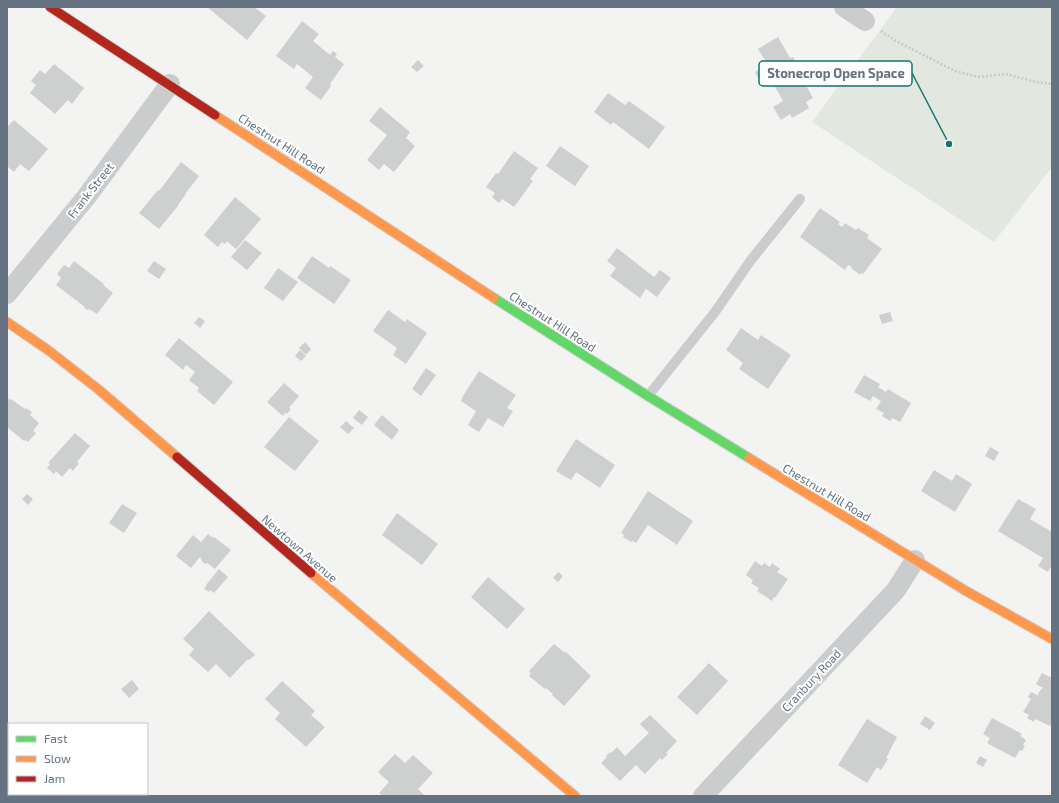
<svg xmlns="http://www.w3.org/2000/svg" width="1059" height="803" font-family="'Exo 2',sans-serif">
  <rect width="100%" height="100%" fill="#f3f4f2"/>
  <path fill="#e2e7e0" d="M897,7H1052V167L994,242L812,122Z"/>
  <path fill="#cecfcf" d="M207,7H254L266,16L247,40Z
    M302,21L319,34L313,41L330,55L333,51L337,54L335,57L344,64L330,84L331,86L321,100L305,88L313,77L297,64L294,69L276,56Z
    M778,37L790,58L793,57L800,70L798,71L813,98L806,102L809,108L792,118L790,114L781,120L773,107L783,101L770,78L768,79L767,78L760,82L755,72L762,68L759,63L765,60L758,49Z
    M418,60L424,66L417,72L411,67Z
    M54,64L84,88L72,104L68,100L55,114L30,93L36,85L31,81L40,70L45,74Z
    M608,93L625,105L629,101L665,127L649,149L613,122L611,125L594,112Z
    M380,107L410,132L406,138L415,146L394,172L384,164L379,170L367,160L387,135L369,121Z
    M14,120L48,149L29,171L20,164L14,172L7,166V127Z
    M560,146L589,166L575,186L546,166Z
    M514,151L538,168L530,179L533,181L514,207L502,199L499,203L492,197L495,193L486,187L496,173L498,174Z
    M181,162L199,176L185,194H186L178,205V206L159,229L139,213L158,190L159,191Z
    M235,197L261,219L236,249L227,241L225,244L222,242L218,247L204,235Z
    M820,208L840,222L838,224L842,227L845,223L856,230L858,228L869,235L867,238L882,249L863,274L861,273L860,275L851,268L852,267L848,265L845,270L800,237Z
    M245,240L262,253L247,270L231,257Z
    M617,248L654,277L660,270L671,278L657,297L646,289L640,298L610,276L616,268L607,261Z
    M312,256L329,268L330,266L351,280L334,304L297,278Z
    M74,261L104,284L103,285L113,293L97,314L89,309L88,310L84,308L85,307L56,285L61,278L57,274L64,265L69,268Z
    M154,261L166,269L159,279L147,271Z
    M278,268L298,282L283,301L264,288Z
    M388,310L405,322L407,319L427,333L406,364L393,355L397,348L373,331Z
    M890,312L893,321L882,324L879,315Z
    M199,317L205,321L200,328L194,323Z
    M741,328L758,340L761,335L791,355L768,389L739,369L743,363L726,350Z
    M179,338L233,382L214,405L197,391L199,388L189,380L195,372L186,365L183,370L165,355Z
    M305,342L311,349L306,355L299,348Z
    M300,350L306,356L301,361L295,356Z
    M426,368L436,375L421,396L412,389Z
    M479,371L516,395L507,408L513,411L503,427L488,418L479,432L468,425L476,411L461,401L463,396Z
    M864,375L880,384L878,387L886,392L888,389L911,403L900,422L892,418L890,421L882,416L884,413L876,409L881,401L873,396L870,401L854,392Z
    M284,383L299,396L289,408L291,409L287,414L285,413L283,416L267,402Z
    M7,397L10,400L11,399L25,409L26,408L32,412L30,415L39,423L33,431L36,433L28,442L25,440L24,441L7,427Z
    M359,410L368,417L362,425L353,418Z
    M382,415L399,430L392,440L374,425Z
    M289,417L319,441L295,471L264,447Z
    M346,421L354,428L348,434L340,427Z
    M75,433L90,446L77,462L79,463L73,471L70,468L62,477L56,471L54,474L47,468L50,464L48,463Z
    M576,439L615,465L600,488L576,472L571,480L556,471Z
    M990,447L999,452L994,461L985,456Z
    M934,470L952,481L956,474L972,484L955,512L921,491Z
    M648,491L693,521L677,545L648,525L636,543L633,541L631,542L623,537L624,535L621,533Z
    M27,494L33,499L28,505L22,499Z
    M1018,499L1036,509L1030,519L1052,532V565L1048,572L1038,566L1043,558L998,531Z
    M122,504L137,513L124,533L109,523Z
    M397,513L438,544L422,565L382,535Z
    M208,534L213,538L214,537L231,550L215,569L207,563L205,564L202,561L200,557L191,568L176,556L193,535L201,542Z
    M755,561L762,566L764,563L770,567L772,563L780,569L777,572L788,579L775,598L774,597L772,601L757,591L759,588L751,583L753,580L746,575Z
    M219,569L228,577L214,593L210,590L209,592L204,589L206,586V585Z
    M558,572L563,576L558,582L553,578Z
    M488,577L525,609L507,629L471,597Z
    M209,611L255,655L249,660L248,659L230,678L216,664L208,672L189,655L194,649L183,639Z
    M554,644L565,653V651L591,676L564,706L552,695L553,694L546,688L545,689L529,676L531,673L529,671Z
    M709,663L728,681L697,715L677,697Z
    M1042,673L1052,678V721L1050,726L1035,719L1034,722L1027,718L1029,715L1023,712L1031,699L1028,697L1031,692L1039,696L1038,694L1042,688L1043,689V688L1036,684Z
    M132,680L139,689L129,698L121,689Z
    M282,681L315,711L311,715L325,727L306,747L275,719L280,713L265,699Z
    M650,715L677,741L666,753L668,754L662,760L660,758L645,774L636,765L620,781L601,763L607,757L606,756L610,752L611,753L617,747L625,756L649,733L640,724Z
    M925,716L935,723L930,730L920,724Z
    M992,718L1022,734L1020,736L1026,740L1023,745L1025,746L1022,751L1020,750L1015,758L987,743L990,738L983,734Z
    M867,719L897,737L886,758L888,759L881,770L877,767L867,783L838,765Z
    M395,754L405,763L413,755L433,773L418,789L425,796H383L379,793L389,782L378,772Z
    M980,756L987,760L983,767L976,763Z"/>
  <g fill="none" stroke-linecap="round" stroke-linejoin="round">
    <g stroke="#d0d2d2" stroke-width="11">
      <path id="fast" d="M494,298L648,396L749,458"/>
    </g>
    <g stroke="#d0d2d2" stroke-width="11">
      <path id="slow" d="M215,115L494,298
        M7,322L48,350L98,389L177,457
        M749,458L966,591L1052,639
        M311,573L575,796"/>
    </g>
    <g stroke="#d0d2d2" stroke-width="11">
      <path id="jam" d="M50,7L215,115
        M177,457L311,573"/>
    </g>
    <path stroke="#c9caca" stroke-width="2.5" stroke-dasharray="2 2" stroke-linecap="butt" d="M881,31L896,41L955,71L978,77L1006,74L1036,82L1052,84"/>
    <path stroke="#cbcccd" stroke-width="10" d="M648,396L715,312L751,260L800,199"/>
    <path stroke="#cbcccd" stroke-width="20" d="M844,7L865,21
      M7,294L87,196L170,84
      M703,796L896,590L915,560"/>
    <use href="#fast" stroke="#63d668" stroke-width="9"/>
    <use href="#slow" stroke="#ff974d" stroke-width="9"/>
    <use href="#jam" stroke="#b3261e" stroke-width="9"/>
  </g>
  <g text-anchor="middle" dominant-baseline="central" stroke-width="4" stroke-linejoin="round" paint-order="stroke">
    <g font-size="12" fill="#647282" stroke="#fff">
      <text transform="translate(282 143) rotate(33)">Chestnut Hill Road</text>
      <text transform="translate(90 190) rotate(-52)">Frank Street</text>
      <text transform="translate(553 321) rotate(33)">Chestnut Hill Road</text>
      <text transform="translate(827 492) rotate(31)">Chestnut Hill Road</text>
      <text transform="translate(300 548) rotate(41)">Newtown Avenue</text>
      <text transform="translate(811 680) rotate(-47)">Cranbury Road</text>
    </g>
  </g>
  <path fill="none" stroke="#0f766e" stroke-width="1.5" d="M949 144L912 73"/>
  <circle fill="#0f766e" stroke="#fff" stroke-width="1.5" cx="949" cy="144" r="4"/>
  <rect fill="#fff" stroke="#0f766e" stroke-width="1.5" x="759" y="61" width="153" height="25" rx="4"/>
  <g font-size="13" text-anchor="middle" font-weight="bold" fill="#647282">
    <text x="836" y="78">Stonecrop Open Space</text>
  </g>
  <rect width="1059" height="803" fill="none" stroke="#647282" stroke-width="16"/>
  <rect x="8" y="723" width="140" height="72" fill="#ffffff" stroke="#c1c7cd"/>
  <rect x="16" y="736" width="20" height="6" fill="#63d668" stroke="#c1c7cd"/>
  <text x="44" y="743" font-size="12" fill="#647282">Fast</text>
  <rect x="16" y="756" width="20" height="6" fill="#ff974d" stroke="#c1c7cd"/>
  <text x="44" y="763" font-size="12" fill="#647282">Slow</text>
  <rect x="16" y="776" width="20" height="6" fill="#b3261e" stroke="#c1c7cd"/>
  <text x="44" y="783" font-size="12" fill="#647282">Jam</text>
</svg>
